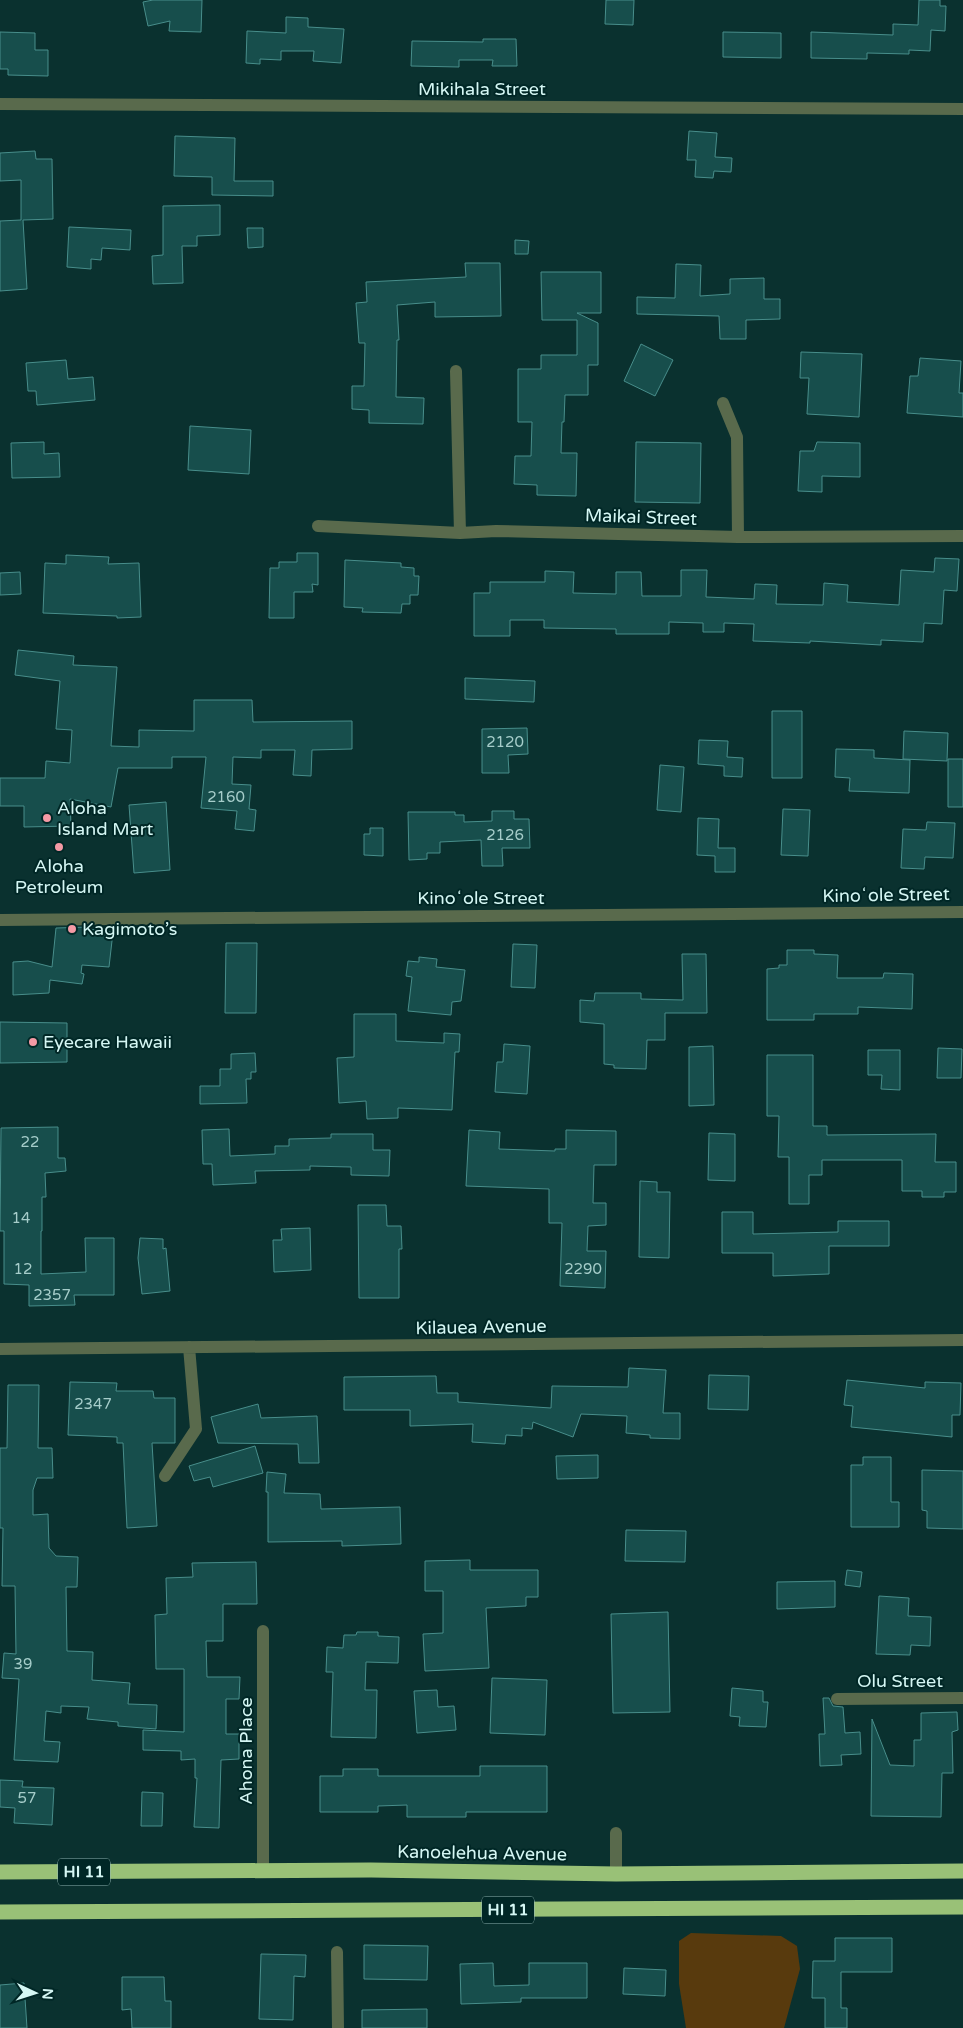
<svg xmlns="http://www.w3.org/2000/svg" width="963" height="2028" font-family="'Varela Round',sans-serif">
  <rect width="100%" height="100%" fill="#0a312f"/>
  <path fill="#583a0d" d="M691,1933L781,1936L797,1946L800,1969L784,2028H686L679,1984V1941Z"/>
  <path fill="#174e4c" stroke="#488e8b" d="M153,0H202L201,32L169,31L170,21L148,26L143,2Z
    M606,0H634L633,25L605,24Z
    M919,0H940V6H946L945,31L931,30L930,51L909,50V54L867,53V59L811,58V32L893,35V24L918,25Z
    M286,17L308,18V27L344,29L341,63L313,61L314,51H281V60L260,59V64L246,63L247,31L286,33Z
    M0,32L35,33V50H48V76L8,75V69H0Z
    M723,32L781,33V58L723,57Z
    M483,39H516L517,66H492L493,60H459V67L411,66L412,41L483,42Z
    M689,131L717,133L715,157L732,158L731,172L714,171L713,178L695,177L696,160H687Z
    M175,136L235,138L234,181H273V196L212,195V177L174,176Z
    M35,151L36,159H52L53,219L23,220L27,289L0,291V221L21,220V180L0,181V153Z
    M220,205V235L197,236V246H182L183,283L153,284L152,256L163,255V206Z
    M69,227L131,230L130,250L102,248L101,260L91,259V269L67,267Z
    M247,228H263V247L248,248Z
    M515,240L529,241L528,254H515Z
    M465,263H500L501,316L435,317V302L397,305L399,340H397L396,397L424,398L423,424L369,423V410L352,409V386H364L365,343H359L356,303L367,302L366,282L466,277Z
    M676,264L701,265L700,296L730,294V279L764,278V299H780V319L746,320V339H720L719,316L637,314V297L675,298Z
    M541,272H601V313H577L598,323V365H588V395H565L564,422H562L561,453H577L576,496L537,495V485L514,484L515,456H531L532,422H518V369H541V355H577V320H542Z
    M641,344L673,360L655,396L624,381Z
    M801,352L862,354L859,417L807,414L809,378H800Z
    M920,358L961,361L959,393H963V417L907,413L910,376H918Z
    M66,360L68,379L93,377L95,400L37,405L36,391H28L26,363Z
    M190,426L251,430L249,474L188,470Z
    M44,442V454L59,453L60,477L12,478L11,443Z
    M636,442L701,443L700,503L635,502Z
    M817,442L860,443V477L822,476V492L798,491L800,451H814Z
    M297,553H318V585L312,584L313,592H294V618H269L270,568H279V562H297Z
    M66,555L109,557L108,564L139,563L141,617L117,618V616L43,613L45,563L66,564Z
    M935,558L959,559L957,591L944,590L942,624L924,623L923,642L881,640V645L810,641V643L753,641L754,624L724,623V632H703V623L669,622V634H616V629L544,628V620H510V636H474V593H490V582H545V571L574,572L573,593L616,594V572H641L642,596H681V570H707L706,597L754,599L755,584L777,585L776,604L823,605L824,583L848,585L847,602L899,605L901,570L934,572Z
    M345,560L401,563V567L414,568V576H419L418,595H410V604H402L401,613L362,612L363,608L344,607Z
    M20,572L21,594L0,595V573Z
    M18,650L74,656L73,665L117,667L111,746L139,747V730L194,731V700H252L253,722L352,721V749L312,750L311,776L293,775L295,750H261V758L233,757L232,784L251,785L249,809L256,810L254,831L235,829L237,811L201,808L206,757H172V768H118L111,807L70,799L71,826L24,827V806H0V778H45L46,761L70,763L72,730L56,729L60,681L15,675Z
    M465,678L535,681L534,702L465,699Z
    M772,711H802V778H772Z
    M527,728L528,754L508,755L509,773H482V729Z
    M904,731L948,733L947,761L903,759Z
    M699,740L728,741L727,757L743,758L742,777L724,776V766L698,764Z
    M836,749L874,750V758L910,760L909,793L849,791L850,778L835,777Z
    M948,759H963V807H948Z
    M660,765L684,767L681,812L657,810Z
    M166,802L170,870L134,873L129,805Z
    M783,809L810,810L808,856L781,855Z
    M492,811H514V819H529L530,848H502L503,866H482L481,840L440,842V853H427V859L409,860L408,812H455V815H464V822L492,821Z
    M698,818L719,819L718,848H735V872H715V856L697,855Z
    M927,822L955,823L953,858L925,857L924,869L901,868L903,829L926,830Z
    M370,828H383V856L364,855V834H370Z
    M89,927L88,929L113,932L109,967L82,965L81,973L84,974L82,984L50,980L49,993L13,995V962L28,961L52,967L56,928Z
    M226,943H257L256,1013H225Z
    M513,944L537,945L535,988L511,987Z
    M787,950H814V954L838,955L837,978H883L884,973L913,974L912,1009L858,1007V1014H814V1020H767V969L779,968V965H787Z
    M682,954H706L707,1013H665V1040H647L646,1069L614,1068V1065L604,1064V1024L580,1022V1000L594,1001L595,993H641V999L683,1000Z
    M419,957L437,959L436,967L465,970L461,1001L452,1002L451,1015L408,1011L412,977L406,976L408,961L419,962Z
    M354,1014H396V1041L444,1043V1033L460,1034L459,1052H455L452,1110L398,1108V1118L367,1119L366,1101L339,1103L337,1058L354,1057Z
    M0,1022L67,1023V1062L0,1063Z
    M504,1044L530,1046L527,1094L495,1092L497,1062H503Z
    M713,1046L714,1105L689,1106V1047Z
    M938,1048L962,1049L961,1078H937Z
    M868,1050H900V1090L881,1089L882,1075H868Z
    M255,1053L256,1072H251V1079H246L247,1103L200,1104V1086H220V1069H231V1054Z
    M767,1055H813V1126H827V1135L936,1134L935,1162H956V1192H944V1197H922V1191H902V1160H822V1175H809V1204H789V1157H778L779,1116H767Z
    M58,1127V1158H65L66,1171L45,1173L46,1197H42V1231H41V1274L86,1272L85,1238H114V1295H74L75,1305L29,1306V1285L4,1284V1231H0L1,1128Z
    M229,1129L230,1156L275,1154V1146H289V1139L331,1138V1134H373V1150H390L389,1176L351,1175V1167L310,1166V1170L255,1171L256,1183L213,1185L212,1164H203L202,1130Z
    M469,1130L500,1132L499,1149L555,1151V1149H566V1130L616,1131V1165H594L593,1203H606V1225L588,1226L587,1251H606L605,1288L560,1286L562,1223H549V1189L466,1186Z
    M709,1133L735,1134V1181L708,1180Z
    M640,1181L657,1182V1192H670L669,1258L639,1257Z
    M358,1205H386L387,1226H401L402,1249H399V1298H359Z
    M722,1212H753V1234L838,1232V1221H889V1246H829V1274L773,1276V1253H722Z
    M310,1228L311,1270L274,1272L273,1240H282L281,1229Z
    M140,1238L163,1239V1249L166,1248L170,1291L142,1294L138,1258Z
    M629,1368L666,1370L663,1413H680V1439L650,1438V1435L626,1433L627,1416L581,1414L573,1437L533,1422L532,1429L522,1428V1436L506,1435L505,1444L472,1442L473,1424L410,1426V1410H344V1377L436,1376L437,1393H458V1402L551,1408L552,1386L628,1387Z
    M709,1375L749,1376L748,1410L708,1409Z
    M847,1380L925,1388V1382L961,1383L960,1415H952V1437L851,1427L853,1406L844,1405Z
    M70,1382L117,1383L116,1391H153L154,1398H175V1443H152L157,1526L127,1528L123,1443H117V1437L68,1435Z
    M8,1385H39L38,1448H52L53,1478H37L33,1490V1515L48,1514L49,1548L56,1556L78,1557L77,1587H66L67,1651L93,1652L92,1680L130,1683L128,1704L157,1705L156,1729L118,1726V1722L87,1719L89,1707L61,1706V1713L46,1711L44,1741L60,1742L58,1762L14,1760L19,1679L2,1678L4,1653L16,1654L15,1586H2L3,1528H0V1448H7Z
    M258,1404L261,1418L317,1416L319,1463H299L298,1444L218,1443L211,1417Z
    M255,1446L263,1473L213,1487L210,1477L194,1481L189,1466Z
    M598,1455V1478L557,1479L556,1456Z
    M863,1457H891V1502H899V1527H851V1465H863Z
    M922,1470L963,1471V1529L927,1528V1511L922,1510Z
    M267,1472L286,1474L284,1493L320,1494L321,1509L400,1507L401,1544L342,1546V1541L268,1542V1492H266Z
    M626,1530L686,1531L685,1562L625,1561Z
    M470,1560V1570H538V1597H526V1606L486,1608L489,1668L425,1671L423,1634L443,1633V1591H425V1561Z
    M256,1562L257,1604H223V1641H206L207,1677H240L239,1699H226V1734H239V1759L221,1760L219,1828L194,1827L197,1778H195V1759L181,1760V1751L143,1750V1730L184,1732V1669H156L155,1615L167,1614L166,1578L193,1577L192,1563Z
    M847,1570L862,1572L860,1587L845,1585Z
    M835,1581V1607L777,1609V1582Z
    M879,1596L909,1598L908,1616L931,1617L930,1646L911,1645L910,1655L876,1654Z
    M668,1612L670,1712L613,1713L611,1614Z
    M357,1632H378V1636L399,1637L398,1663L366,1662L365,1690H377L376,1738L331,1737L333,1672H326L327,1647L343,1648L344,1635H356Z
    M492,1678L547,1680L545,1735L490,1733Z
    M732,1688L763,1691V1702H768L766,1727L739,1726L740,1717L730,1716Z
    M437,1690L438,1707L454,1706L456,1730L417,1733L414,1691Z
    M823,1698H829L833,1706L843,1707L845,1733L860,1732L861,1754L841,1755L842,1765L820,1766L819,1734H825Z
    M957,1712L958,1730L952,1732L953,1773H942L941,1817L871,1816L872,1719L890,1765L914,1766V1740H921V1713Z
    M480,1766H547V1812H466V1817H407V1805L378,1806V1812H320V1776H343V1769H378V1776H480Z
    M0,1780L23,1781L22,1787L54,1788L52,1825L14,1823L15,1808L0,1807Z
    M142,1792L163,1793L162,1826H141Z
    M835,1938H892V1972H841V2008H847V2028H825V1998H812L813,1961H835Z
    M364,1945L428,1946L427,1980L364,1979Z
    M261,1954L306,1955L305,1977L294,1976L293,2020L259,2019Z
    M493,1963L494,1986L529,1985V1963H587V1998H521V2002L461,2004L460,1964Z
    M624,1968L666,1970L665,1996L623,1994Z
    M122,1977H164L165,2001H171V2028H132L131,2009L122,2010Z
    M24,1983L27,2028H0V1985Z
    M427,2009V2028H362V2010Z"/>
  <g fill="none" stroke-linecap="round" stroke-linejoin="round">
    <path stroke="#596a4c" stroke-width="12" d="M0,104L963,109
      M456,371L460,533
      M723,403L737,437L738,537
      M318,526L460,533L496,531L738,537L963,536
      M0,920L963,912
      M0,1349L963,1340
      M165,1476L196,1429L189,1347
      M837,1699L963,1698
      M263,1870V1631
      M616,1874V1833
      M337,1952L338,2028"/>
    <path stroke="#99c177" stroke-width="15" d="M0,1872L371,1870L616,1874L963,1871
      M0,1912L963,1907"/>
  </g>
  <g fill="#f49aa5" stroke="#002726" stroke-width="2">
    <circle cx="47" cy="818" r="5"/>
    <circle cx="59" cy="847" r="5"/>
    <circle cx="72" cy="929" r="5"/>
    <circle cx="33" cy="1042" r="5"/>
  </g>
  <g text-anchor="middle" dominant-baseline="central" stroke-width="4" stroke-linejoin="round" paint-order="stroke">
    <g font-size="15" fill="#a6cdca">
      <text x="505" y="742">2120</text>
      <text x="226" y="797">2160</text>
      <text x="505" y="835">2126</text>
      <text x="30" y="1142">22</text>
      <text x="21" y="1218">14</text>
      <text x="23" y="1269">12</text>
      <text x="583" y="1269">2290</text>
      <text x="52" y="1295">2357</text>
      <text x="93" y="1404">2347</text>
      <text x="23" y="1664">39</text>
      <text x="27" y="1798">57</text>
    </g>
    <g fill="#002726" stroke="#95b9b6" stroke-width="1">
      <rect x="58" y="1858.5" width="52" height="27" rx="4"/>
      <rect x="482" y="1896.5" width="52" height="27" rx="4"/>
    </g>
    <g font-size="16" font-weight="bold" fill="#d5f7f4">
      <text x="84" y="1872">HI 11</text>
      <text x="508" y="1910">HI 11</text>
    </g>
    <g font-size="18" fill="#d5f7f4" stroke="#002726">
      <text x="482" y="89">Mikihala Street</text>
      <text transform="translate(641 517) rotate(2)">Maikai Street</text>
      <text transform="translate(886 895) rotate(-1)">Kinoʻole Street</text>
      <text x="481" y="898">Kinoʻole Street</text>
      <text transform="translate(481 1327) rotate(-1)">Kilauea Avenue</text>
      <text x="900" y="1681">Olu Street</text>
      <text transform="translate(246 1751) rotate(-90)">Ahona Place</text>
      <text transform="translate(482 1853) rotate(1)">Kanoelehua Avenue</text>
    </g>
    <g font-size="18" fill="#d5f7f4" stroke="#002726" text-anchor="start">
      <text x="57" y="808">Aloha<tspan x="57" dy="21">Island Mart</tspan></text>
      <text x="59" y="866" text-anchor="middle">Aloha<tspan x="59" dy="21">Petroleum</tspan></text>
      <text x="82" y="929">Kagimoto’s</text>
      <text x="43" y="1042">Eyecare Hawaii</text>
    </g>
  </g>
  <g transform="translate(35 1993) rotate(94)" stroke="#002726" stroke-width="4" paint-order="stroke">
  <path d="M0-4L9 19L0 12L-9 19Z" fill="#d5f7f4"/>
  <text y="-8" font-size="14" font-weight="bold" text-anchor="middle" fill="#d5f7f4">N</text>
  </g>
</svg>
